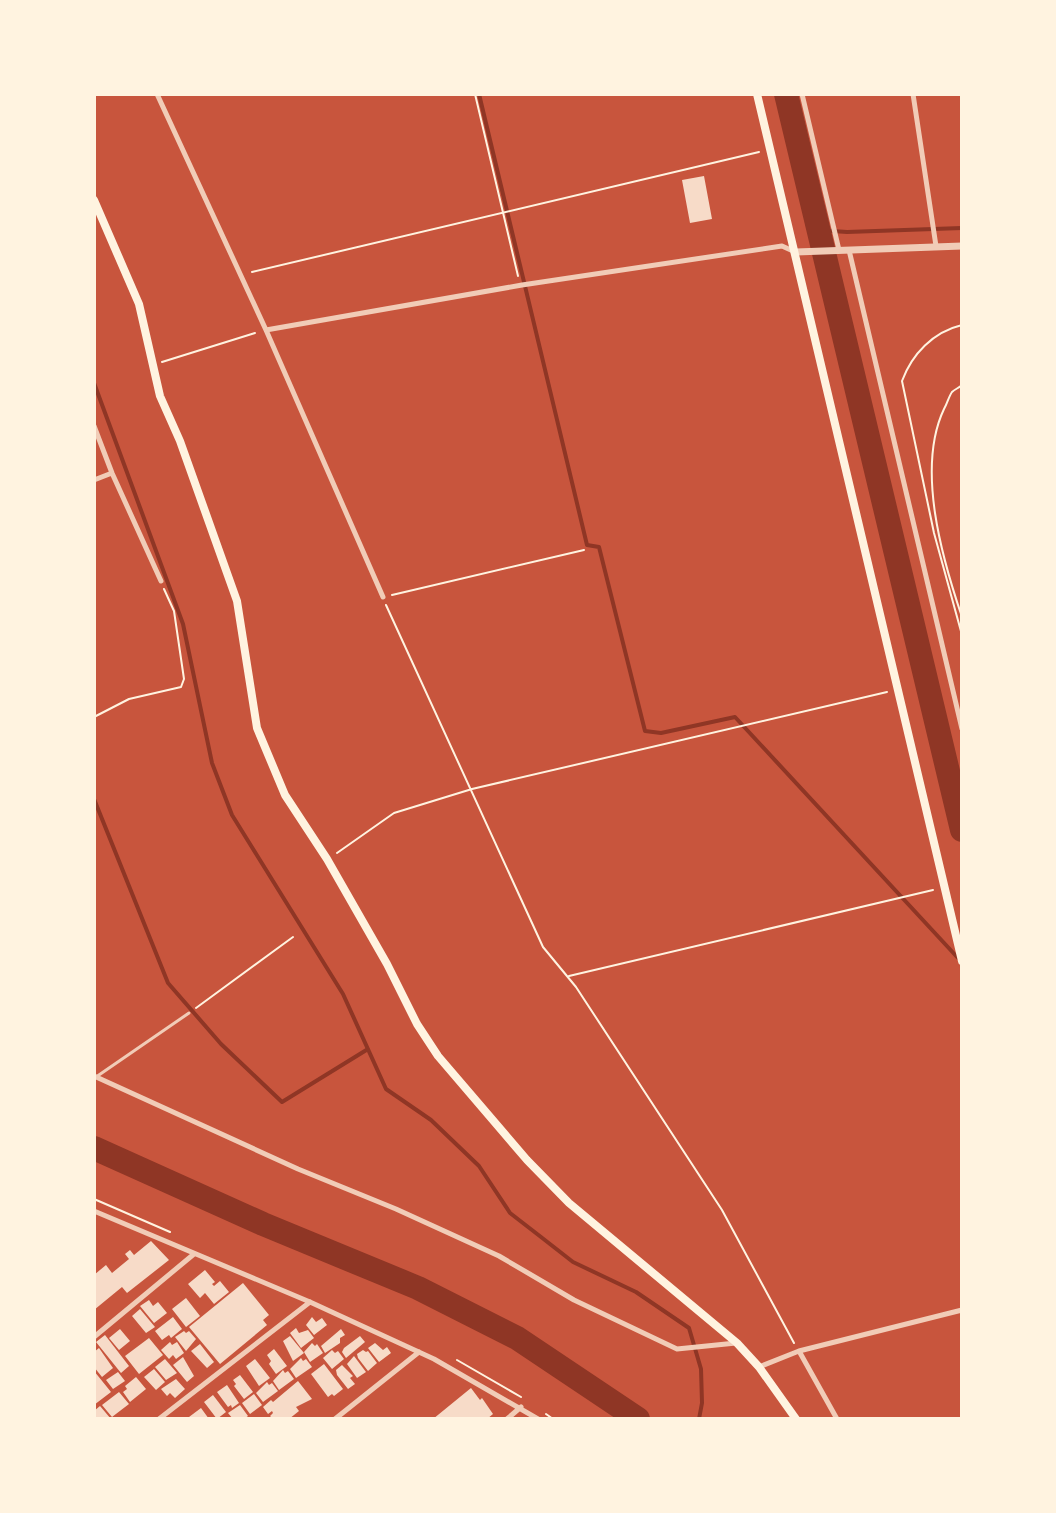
<svg xmlns="http://www.w3.org/2000/svg" width="1056" height="1513" font-family="Raleway,sans-serif">
  <rect width="100%" height="100%" fill="#c8553d"/>
  <g fill="none" stroke-linecap="round" stroke-linejoin="round">
    <path stroke="#8f3625" stroke-width="4" d="M479,94L587,545L599,547L645,731L661,733L735,717L958,958
      M818,230L847,232L962,228
      M94,383L183,624L212,763L232,815L343,994L386,1089L431,1120L479,1166L510,1213L541,1237L573,1262L636,1292L689,1328L701,1369L702,1403L699,1419
      M94,799L168,983L221,1044L282,1102L368,1049"/>
    <path stroke="#8f3625" stroke-width="24" d="M786,94L962,830
      M94,1148L263,1224L418,1288L517,1338L638,1419"/>
  </g>
  <path fill="#f7dbc8" d="M704,176L712,219L690,223L682,180Z
    M151,1241L169,1260L127,1293L122,1287L94,1310V1275L106,1265L112,1273L129,1259L125,1254L130,1250L134,1255Z
    M205,1270L215,1282L212,1284L214,1286L220,1281L229,1292L214,1304L205,1293L200,1298L188,1284Z
    M243,1283L269,1315L263,1320L267,1325L220,1364L189,1327Z
    M186,1298L200,1316L186,1327L172,1309Z
    M149,1300L153,1306L158,1302L167,1313L154,1323L140,1306Z
    M140,1309L155,1327L146,1333L132,1316Z
    M173,1317L182,1329L171,1338L169,1335L162,1340L155,1331Z
    M312,1317L316,1322L322,1318L327,1325L314,1335L306,1325Z
    M296,1328L299,1333L308,1330L314,1338L301,1348L290,1333Z
    M120,1329L130,1341L119,1350L109,1338Z
    M341,1329L345,1335L340,1338V1343L325,1353L321,1346Z
    M184,1331L186,1333L189,1331L196,1339L186,1351L175,1337Z
    M105,1335L129,1366L121,1373L96,1342Z
    M290,1336L304,1353L293,1361L283,1341Z
    M360,1336L365,1342L346,1358L342,1352L344,1348Z
    M149,1338L163,1355L139,1374L125,1356Z
    M170,1342L172,1345L177,1342L184,1353L176,1359L173,1355L169,1359L161,1350Z
    M312,1343L315,1346L317,1344L323,1353L310,1362L304,1352Z
    M375,1343L383,1350L387,1347L391,1353L379,1362L368,1348Z
    M200,1344L214,1362L207,1368L191,1351Z
    M99,1348L113,1368L102,1377L94,1367V1352Z
    M274,1349L287,1366L276,1374L269,1364L271,1361L267,1355Z
    M332,1350L335,1353L338,1351L344,1359L332,1369L323,1358Z
    M363,1350L366,1352L368,1351L377,1363L368,1371L358,1358L357,1354Z
    M354,1356L366,1372L357,1378L347,1364Z
    M183,1357L194,1376L187,1382L173,1365Z
    M301,1358L303,1361L306,1359L312,1367L296,1378L290,1369Z
    M165,1359L177,1373L166,1380L155,1367Z
    M255,1359L270,1378L259,1386L246,1366Z
    M324,1364L343,1389L334,1396L332,1394L328,1397L311,1374Z
    M342,1365L353,1376L350,1378L355,1384L348,1389L337,1375L336,1370Z
    M154,1369L165,1382L156,1390L144,1377Z
    M283,1370L285,1373L288,1371L294,1379L279,1390L273,1381Z
    M94,1371L111,1392L94,1405Z
    M118,1372L125,1381L113,1389L106,1380Z
    M240,1375L253,1392L244,1399L234,1386L236,1384L233,1380Z
    M136,1377L146,1389L130,1402L123,1392L127,1389L125,1386Z
    M176,1379L185,1389L175,1398L170,1393L167,1396L161,1389Z
    M298,1381L312,1399L296,1407L299,1411L289,1419H273L270,1416L273,1413L272,1411L268,1414L263,1407L271,1400L273,1402Z
    M267,1382L269,1385L272,1383L278,1391L263,1402L256,1393Z
    M227,1385L239,1403L232,1408L231,1405L228,1407L217,1392Z
    M471,1388L480,1400L482,1398L493,1414L487,1419H433Z
    M119,1392L129,1404L112,1417L102,1405Z
    M254,1394L262,1405L250,1414L242,1403Z
    M213,1395L226,1412L217,1419L204,1402Z
    M240,1405L248,1416L244,1419H233L228,1413Z
    M100,1406L111,1419H94V1411Z
    M201,1408L209,1419H190L189,1417Z"/>
  <g fill="none" stroke-linecap="round" stroke-linejoin="round">
    <path stroke="#fff3e0" stroke-width="2" d="M475,94L518,276
      M252,272L759,152
      M962,325C933,332 912,354 902,381L934,533L962,635
      M162,362L255,333
      M962,385C959,388 955,389 952,392C949,396 947,404 944,409C916,468 942,558 962,617
      M392,595L584,550
      M386,605L543,947L576,987L722,1210L794,1343
      M94,717L129,699L181,687L184,679L174,611L164,589
      M337,853L394,813L472,789L887,692
      M569,976L933,890
      M196,1008L293,937
      M94,1199L170,1232
      M457,1360L521,1397
      M546,1414L553,1419"/>
    <path stroke="#f1ccb7" stroke-width="3" d="M96,1077L189,1013"/>
    <path stroke="#f1ccb7" stroke-width="5" d="M157,94L266,330L383,597
      M802,94L839,250
      M913,94L936,246
      M849,250L962,729
      M266,330L522,285L782,246L793,251
      M94,426L112,473L161,581
      M94,480L112,473
      M94,1076L298,1169L396,1209L499,1256L574,1300L677,1349L736,1343
      M94,1211L310,1302L434,1359L538,1419
      M94,1337L194,1254
      M799,1351L837,1419
      M759,1367L799,1351L962,1310
      M159,1419L310,1302
      M335,1419L419,1352
      M507,1419L521,1407"/>
    <path stroke="#f1ccb7" stroke-width="7" d="M796,252L962,246"/>
    <path stroke="#fff3e0" stroke-width="8" d="M757,94L962,961
      M94,200L139,304L160,396L180,441L237,601L257,728L285,795L327,859L387,964L417,1024L438,1056L527,1160L569,1203L737,1343L759,1367L796,1419"/>
  </g>
  <rect width="1056" height="1513" fill="none" stroke="#fff3e0" stroke-width="192"/>
</svg>
